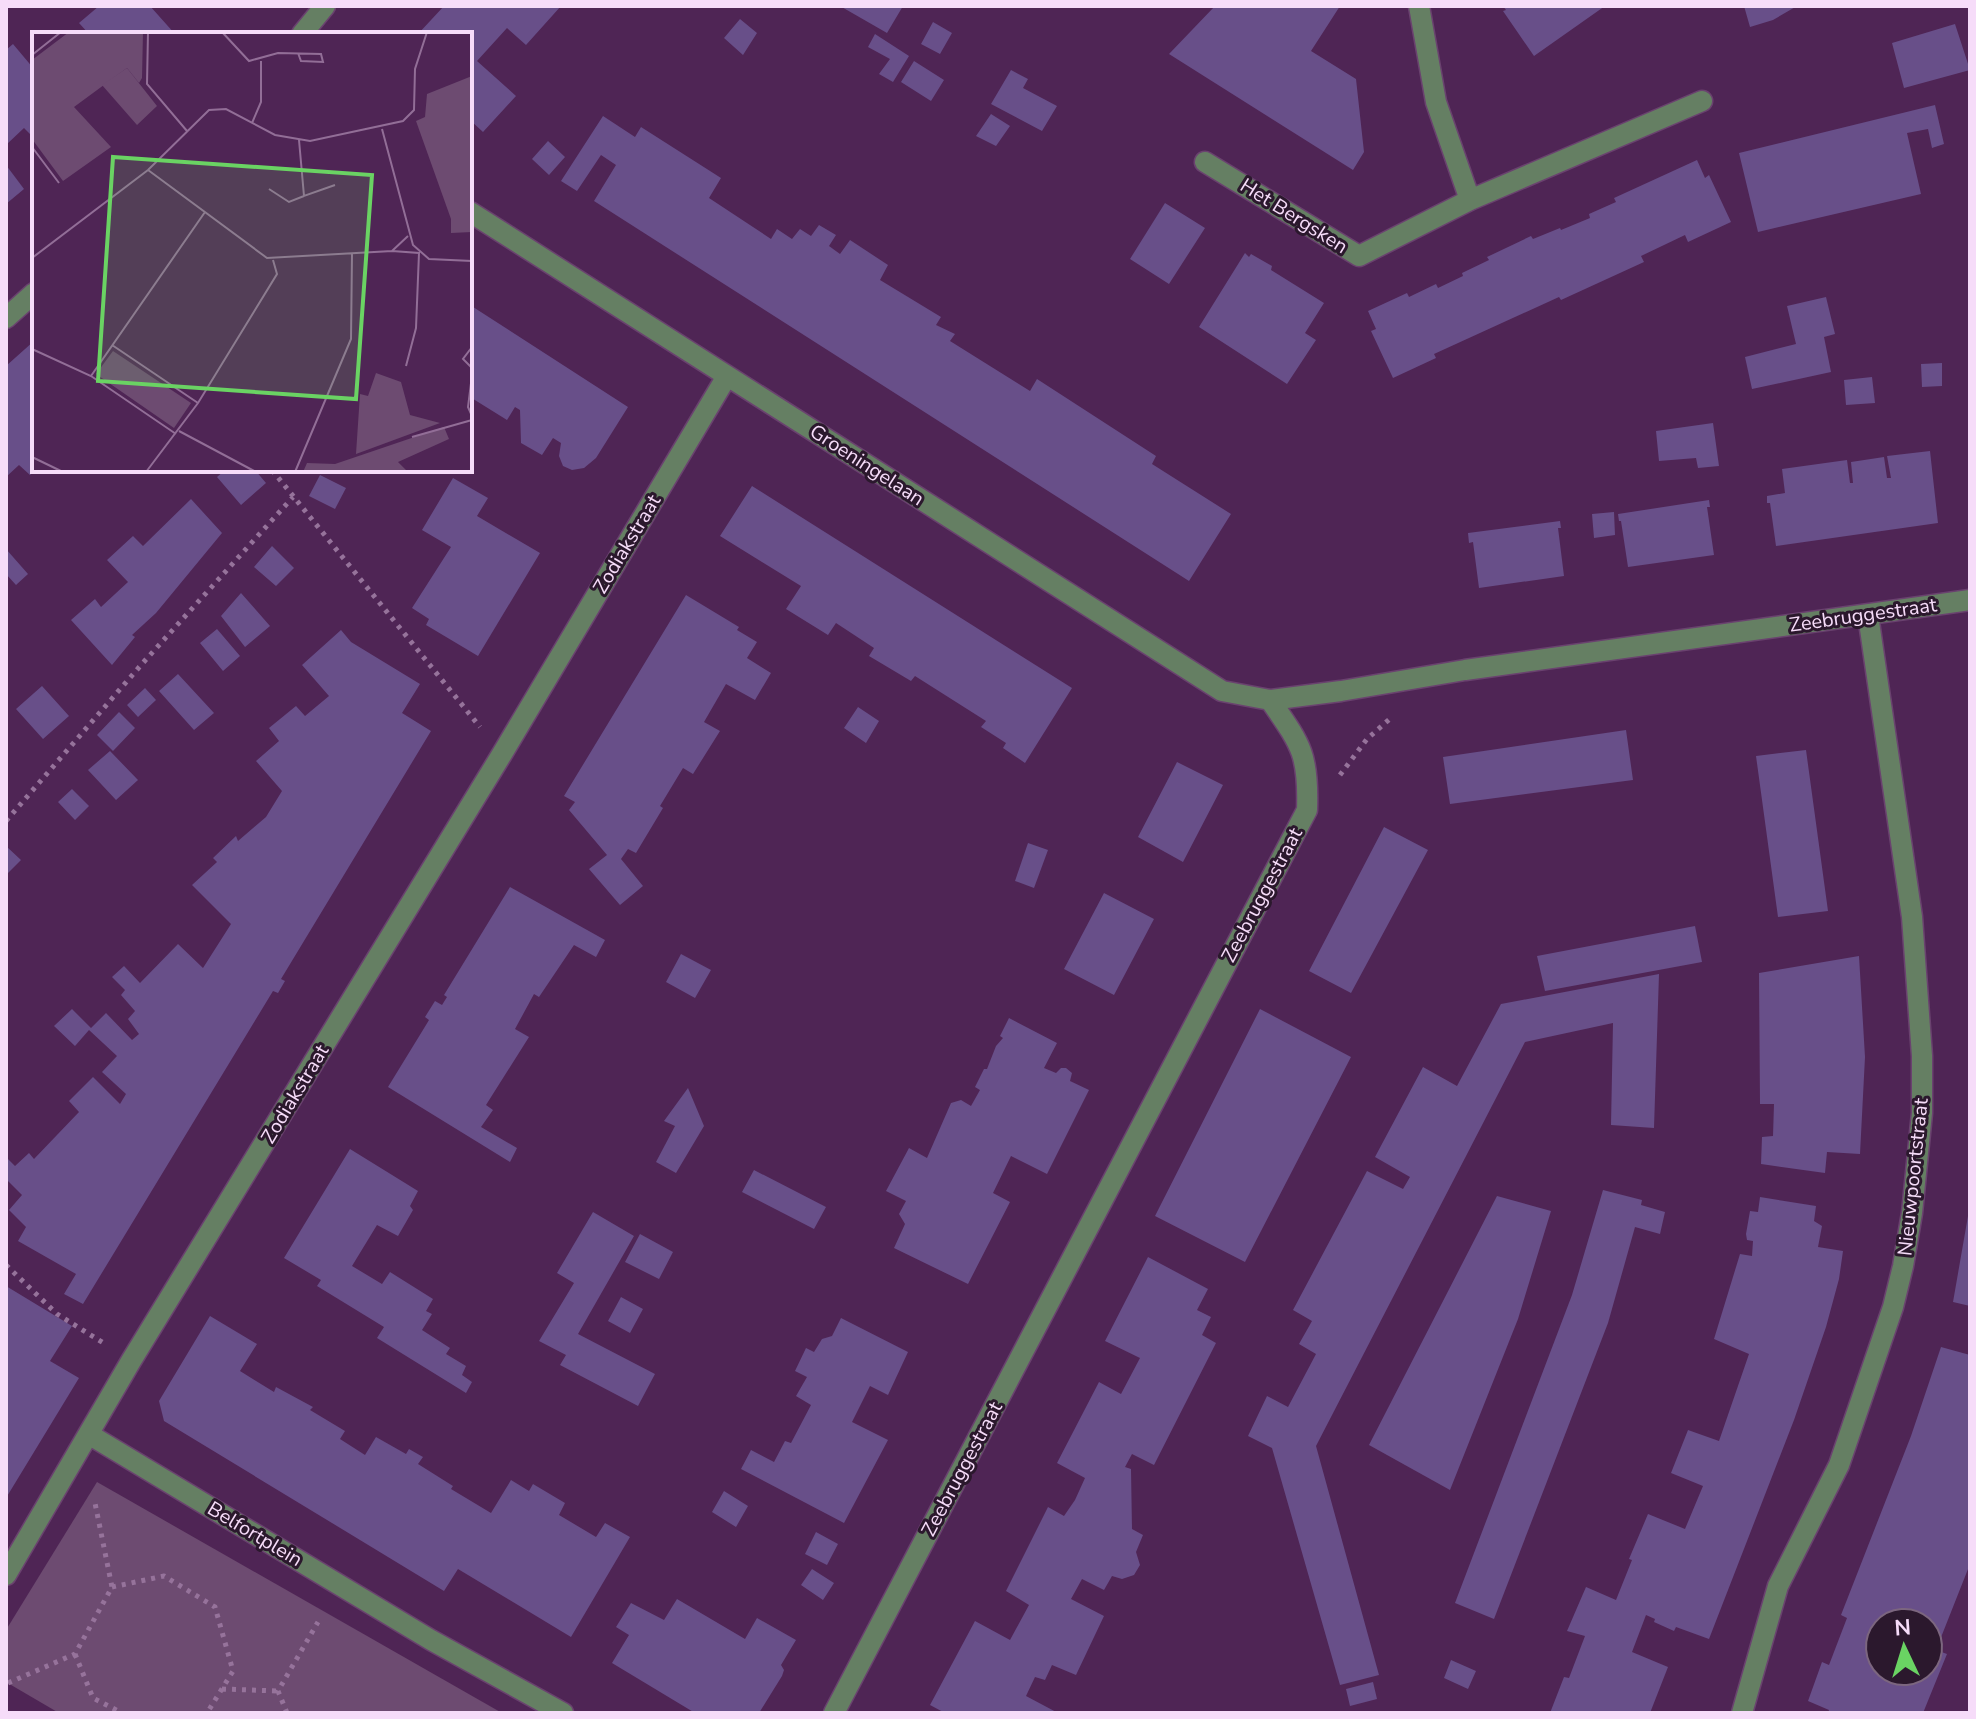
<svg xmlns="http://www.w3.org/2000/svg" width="1976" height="1719" font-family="'Nunito Sans',sans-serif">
  <rect width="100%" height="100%" fill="#4f2555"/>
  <path fill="#6d4b71" d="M97,1482L502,1713H59L6,1682V1630Z"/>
  <path fill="#684f89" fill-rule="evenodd" d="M99,6H150L175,34H89L79,23Z
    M444,6H561L526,45L507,28L477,61L516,96L483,132L470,120V34H418Z
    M840,6H903L887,33Z
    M1215,6H1340L1311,51L1356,79L1364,152L1353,170L1169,54Z
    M1503,6H1605L1534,56L1503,11L1506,10Z
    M1744,6H1797L1773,20L1750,27Z
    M740,19L757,33L743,55L724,38Z
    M933,22L952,33L940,54L921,44Z
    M1955,24L1970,70L1904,88L1892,43Z
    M875,34L909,56L893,82L879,74L890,59L868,47Z
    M13,44L34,69V138L24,128L6,145V50Z
    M914,61L944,80L931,101L901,82Z
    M1011,70L1028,79L1023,88L1057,106L1042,131L991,104Z
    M1935,105L1944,144L1932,148L1928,129L1907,133L1921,194L1758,232L1739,153Z
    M991,114L1010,126L996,146L976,136Z
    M603,116L635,137L641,127L721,178L709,198L771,239L777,229L792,239L800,229L811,236L819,225L836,235L829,246L840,254L850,240L888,265L880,280L941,317L936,325L955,334L950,341L1030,391L1037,379L1156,456L1152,464L1231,514L1189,581L594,201L616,165L601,155L577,191L561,181Z
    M548,141L565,157L549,175L532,159Z
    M1697,160L1705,178L1709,175L1731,222L1688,242L1685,235L1641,256L1644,262L1561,300L1559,297L1515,317L1434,354L1436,358L1393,378L1371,331L1376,329L1368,311L1407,293L1409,297L1436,284L1438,288L1463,276L1462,273L1489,260L1487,257L1531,236L1533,239L1560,228L1561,230L1590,218L1589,214L1616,202L1614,198Z
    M6,165L24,189L6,204Z
    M1165,203L1205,228L1169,284L1130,259Z
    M1245,253L1249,257L1251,254L1272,266L1271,270L1324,303L1305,333L1316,340L1287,384L1199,327Z
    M1826,297L1835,334L1824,337L1831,372L1752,389L1745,357L1796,344L1787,306Z
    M470,305L628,407L596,458L584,468L572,470L563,466L559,456L561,443L553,438L542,455L521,443L520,410L515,407L507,420L470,397Z
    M34,341V471L30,475L19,465L6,477V366Z
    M1942,363V386L1922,387L1921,364Z
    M1872,377L1875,403L1846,405L1844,380Z
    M1713,423L1719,466L1698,468L1696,458L1659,461L1656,431Z
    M1930,451L1938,523L1776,546L1770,503H1767V496L1785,493L1782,469L1847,460L1850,483H1853L1851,462L1884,457L1887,478H1891L1887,456Z
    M225,470H255L266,483L241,505L217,477Z
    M320,475L346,488L335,509L309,496Z
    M453,478L488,498L477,516L540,553L478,656L426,625L429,619L412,608L451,547L422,530Z
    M752,486L1072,688L1025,763L1003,748L1006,743L981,727L986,721L915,676L911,681L869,656L874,648L836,623L828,635L786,609L801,586L720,536Z
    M191,499L222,533L156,613L132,635L135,637L112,665L71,620L95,599L101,607L128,582L107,560L133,536L143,546Z
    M1709,500L1710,507H1707L1714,555L1628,567L1621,521H1619L1618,514Z
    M1614,512L1615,535L1594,538L1592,514Z
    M1560,521L1561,528H1558L1564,576L1479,588L1473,542L1469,543L1468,533Z
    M272,546L294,568L276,586L254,567Z
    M6,549L28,574L16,585L6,574Z
    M241,593L270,626L245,647L221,616Z
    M686,595L739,627L737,630L757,642L747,658L771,673L755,700L726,684L704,722L720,731L693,774L683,768L660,806L663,808L636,853L628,849L621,859L643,886L620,905L589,869L607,855L569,810L575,802L564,796Z
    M217,629L240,656L223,671L200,643Z
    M341,630L351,642L420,684L402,713L431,731L281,979L285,981L278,993L273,991L83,1304L64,1294L76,1274L18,1241L26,1227L9,1210L22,1195L6,1179V1157L15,1166L29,1153L34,1159L79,1112L69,1101L93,1077L120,1104L126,1094L102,1072L117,1056L89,1030L75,1046L54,1026L72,1009L91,1028L106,1013L132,1040L139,1034L128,1019L135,1011L121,995L125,990L112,977L124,966L140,983L178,944L203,968L231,924L192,885L217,862L213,858L236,836L238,841L266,817L282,791L256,761L279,741L269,728L296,706L305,716L329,696L302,665Z
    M178,674L214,713L194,730L159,691Z
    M42,686L69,716L43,739L16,709Z
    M145,688L156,700L138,717L127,705Z
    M858,707L879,721L866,743L844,728Z
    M119,712L135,728L113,751L97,735Z
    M1626,730L1633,780L1450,804L1443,757Z
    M1806,750L1828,911L1778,917L1756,756Z
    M110,751L138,780L116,800L88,770Z
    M1177,762L1223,785L1183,862L1138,837Z
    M72,789L89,806L75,820L58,802Z
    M1384,827L1428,850L1351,993L1309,971Z
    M1028,843L1048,850L1034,888L1015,881Z
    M6,846L21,860L6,875Z
    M510,887L605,940L596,957L574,945L539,997L534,994L515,1029L529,1037L486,1105L493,1110L481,1127L517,1148L510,1162L388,1087L426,1025L429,1020L425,1017L435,1001L442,1005L447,997L444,995Z
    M1104,893L1154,919L1114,995L1064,969Z
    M1695,926L1702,962L1545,991L1537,956Z
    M681,954L711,970L695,998L666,982Z
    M1859,956L1865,1057L1860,1154L1827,1152L1825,1173L1761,1164L1762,1137L1773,1136L1774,1104H1760L1759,973Z
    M1659,974L1654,1128L1611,1125L1613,1023L1525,1042L1316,1446L1379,1675L1340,1685L1272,1448L1248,1436L1267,1396L1288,1407L1316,1354L1299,1344L1312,1321L1293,1310L1367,1171L1403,1189L1410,1177L1375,1157L1423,1067L1457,1086L1501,1004Z
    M1260,1009L1351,1057L1245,1262L1155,1216Z
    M1009,1018L1057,1043L1044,1068L1056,1073L1061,1068H1066L1072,1073L1070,1081L1089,1090L1047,1174L1011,1156L993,1193L1010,1202L968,1284L894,1248L905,1224L899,1214L906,1201L886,1191L909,1148L927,1158L951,1103L961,1100L971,1106L980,1090L975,1087L984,1069H987L996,1046L1003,1038L1000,1036Z
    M688,1088L704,1126L676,1173L656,1162L675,1126L664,1121Z
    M350,1149L418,1191L410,1206L413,1210L398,1236L377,1225L352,1266L382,1284L390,1272L433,1299L426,1311L432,1314L422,1330L450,1348L446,1354L466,1366L462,1375L472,1382L466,1393L377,1338L384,1327L317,1286L321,1280L284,1258Z
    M754,1170L826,1207L814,1229L742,1192Z
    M1603,1190L1642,1200L1641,1205L1665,1212L1660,1234L1635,1227L1608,1323L1494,1619L1455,1603L1572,1295Z
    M1497,1196L1551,1211L1518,1319L1450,1490L1369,1445Z
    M1760,1197L1816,1206L1814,1221L1822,1226L1818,1247L1843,1251L1839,1279L1826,1327L1794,1420L1709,1639L1676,1627L1674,1631L1654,1622L1655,1619L1646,1615L1632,1652L1668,1667L1650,1713H1550L1564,1677L1569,1678L1585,1636L1567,1631L1586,1587L1616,1600L1632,1560L1629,1559L1648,1514L1685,1529L1703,1486L1671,1473L1688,1430L1719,1441L1749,1354L1714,1339L1740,1254L1752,1256L1753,1241L1747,1240L1746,1234L1750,1211L1758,1212Z
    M593,1212L634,1236L578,1334L655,1374L638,1406L560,1365L566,1355L539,1341L574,1283L557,1273Z
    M1968,1216H1970V1306L1953,1302Z
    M640,1234L673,1252L659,1279L625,1262Z
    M1148,1257L1208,1289L1197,1310L1211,1317L1202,1335L1216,1343L1154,1465L1132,1454L1125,1467L1131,1469L1132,1529L1143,1535L1136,1552L1140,1565L1134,1575L1122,1579L1112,1576L1104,1590L1082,1579L1071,1599L1104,1616L1076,1675L1052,1665L1045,1680L1035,1677L1026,1696L1058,1713H945L930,1705L975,1621L1010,1640L1029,1605L1006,1591L1048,1507L1064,1516L1075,1500L1085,1478L1057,1463L1099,1382L1121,1394L1140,1358L1105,1341Z
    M6,1286L72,1326L50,1361L79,1378L6,1498Z
    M621,1297L643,1309L630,1333L608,1321Z
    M210,1316L257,1344L240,1371L274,1392L276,1387L313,1407L310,1410L345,1431L340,1439L365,1455L376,1437L406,1454L409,1449L423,1457L418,1464L453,1486L451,1489L491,1513L511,1480L529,1491L533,1484L565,1503L559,1515L596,1537L605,1523L630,1537L571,1637L458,1569L444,1591L164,1421L159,1401Z
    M841,1318L908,1352L888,1395L870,1386L852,1422L888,1440L844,1523L741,1469L751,1450L774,1462L785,1441L791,1443L811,1405L796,1396L807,1377L795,1371L806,1348L814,1352L822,1339L832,1336Z
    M1941,1347L1970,1355V1564L1936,1650L1947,1654L1923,1713H1828L1829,1710L1808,1701L1822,1662L1829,1665L1847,1618L1841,1615L1911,1436ZM1880,1623H1928V1671H1880Z
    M724,1491L748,1506L736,1527L712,1512Z
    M816,1532L838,1544L827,1565L805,1554Z
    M812,1569L834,1583L823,1600L801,1585Z
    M677,1599L745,1639L757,1618L796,1640L781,1665L784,1670L782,1676L759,1713H695L612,1663L629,1635L616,1627L631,1603L664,1620Z
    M1451,1660L1476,1671L1468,1689L1444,1678Z
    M1373,1682L1377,1699L1350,1706L1346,1689Z"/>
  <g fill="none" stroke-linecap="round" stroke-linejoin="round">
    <g stroke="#6a426f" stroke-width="23">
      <path id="minor" d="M1419,6L1436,102L1470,200L1702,101
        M302,34L325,6
        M1205,162L1359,256L1470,200
        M470,212L1222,691L1270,700L1341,691L1465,670L1970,600
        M6,318L34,293
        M90,1435L431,1640L563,1713
        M6,1575L131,1361L502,754L727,376
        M834,1713L1307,810C1309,754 1301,745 1270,700
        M1742,1713L1778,1586L1839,1465L1893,1307L1903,1266L1912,1213L1922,1113V1056L1912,917L1868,615"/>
    </g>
    <path stroke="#96739b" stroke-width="5" stroke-dasharray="4 6" stroke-linecap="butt" d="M272,470L480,727
      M1340,775L1367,739L1392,717
      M6,821L141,665L293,497
      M6,1265L57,1314L105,1344
      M112,1587L164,1576L215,1607L233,1671L207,1713
      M75,1654L93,1698L122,1713
      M8,1683L75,1654L112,1587L95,1503
      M222,1689L278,1691
      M287,1713L278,1691L318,1622"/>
    <use href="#minor" stroke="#657f63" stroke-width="20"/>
  </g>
  <g text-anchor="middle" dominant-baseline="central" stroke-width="6" stroke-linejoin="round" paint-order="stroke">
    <g font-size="20" fill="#f6dcf9" stroke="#2b182d">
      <text transform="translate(1294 216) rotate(32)">Het Bergsken</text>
      <text transform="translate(867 465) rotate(33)">Groeningelaan</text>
      <text transform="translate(627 544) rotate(-59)">Zodiakstraat</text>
      <text transform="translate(1863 615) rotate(-8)">Zeebruggestraat</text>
      <text transform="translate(1262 895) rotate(-62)">Zeebruggestraat</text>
      <text transform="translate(295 1094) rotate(-59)">Zodiakstraat</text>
      <text transform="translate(1913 1177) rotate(-84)">Nieuwpoortstraat</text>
      <text transform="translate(962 1469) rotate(-62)">Zeebruggestraat</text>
      <text transform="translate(255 1534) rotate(31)">Belfortplein</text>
    </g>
  </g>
  <g transform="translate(32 32)">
    <rect width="440" height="440" fill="#4f2555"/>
    <path d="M37,0H111L110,46L107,51L95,36L42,75L79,115L31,149L0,107V28ZM344,341L369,350L378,383L408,391L324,422L328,362L336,364Z" fill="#6d4b71"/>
    <path d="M95,36L125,74L105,93L70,53ZM412,395L417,407L366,430L376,440H271L275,431L303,432Z" fill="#6d4b71"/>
    <path d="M440,44V200L419,201V187L384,89L393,85L395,62ZM81,319L159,371L142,396L64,342Z" fill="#6d4b71"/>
    <path fill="none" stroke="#926e97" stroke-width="2" d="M116,0L115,52L155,99M190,0L217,29L246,21L289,22L291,30L269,29L266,21M0,23L29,0M220,91L229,70V29M350,97L381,213L397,227L440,229M267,108L272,164L303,153M0,115L27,151M116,138L235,226L360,219L376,204M237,157L257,170L272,164M360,219L387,221L384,296L374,334M0,226L116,138L177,78L194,77L243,103L278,109L371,89L382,78L383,37L395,0M80,313L166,371M440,315L431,327L440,336M0,317L59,344L144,402M440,343L436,375L440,384M59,344L173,180M147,399L224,440M380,405L440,388M0,425L31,440M114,440L166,371L245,242L241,228M263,440L319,307L320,222"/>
    <path fill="#6ad363" fill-opacity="0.15" stroke="#6ad363" stroke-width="4" d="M81,125L340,143L324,367L66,349Z"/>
    <rect width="440" height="440" fill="none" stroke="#f6dcf9" stroke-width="4"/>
  </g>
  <rect width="1976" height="1719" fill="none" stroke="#f6dcf9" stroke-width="16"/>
  <g transform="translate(1904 1647) rotate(356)"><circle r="38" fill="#2b182d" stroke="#7c667f" stroke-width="2"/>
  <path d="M0-6L14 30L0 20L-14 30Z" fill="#6ad363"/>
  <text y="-12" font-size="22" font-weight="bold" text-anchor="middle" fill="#f6dcf9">N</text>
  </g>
</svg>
